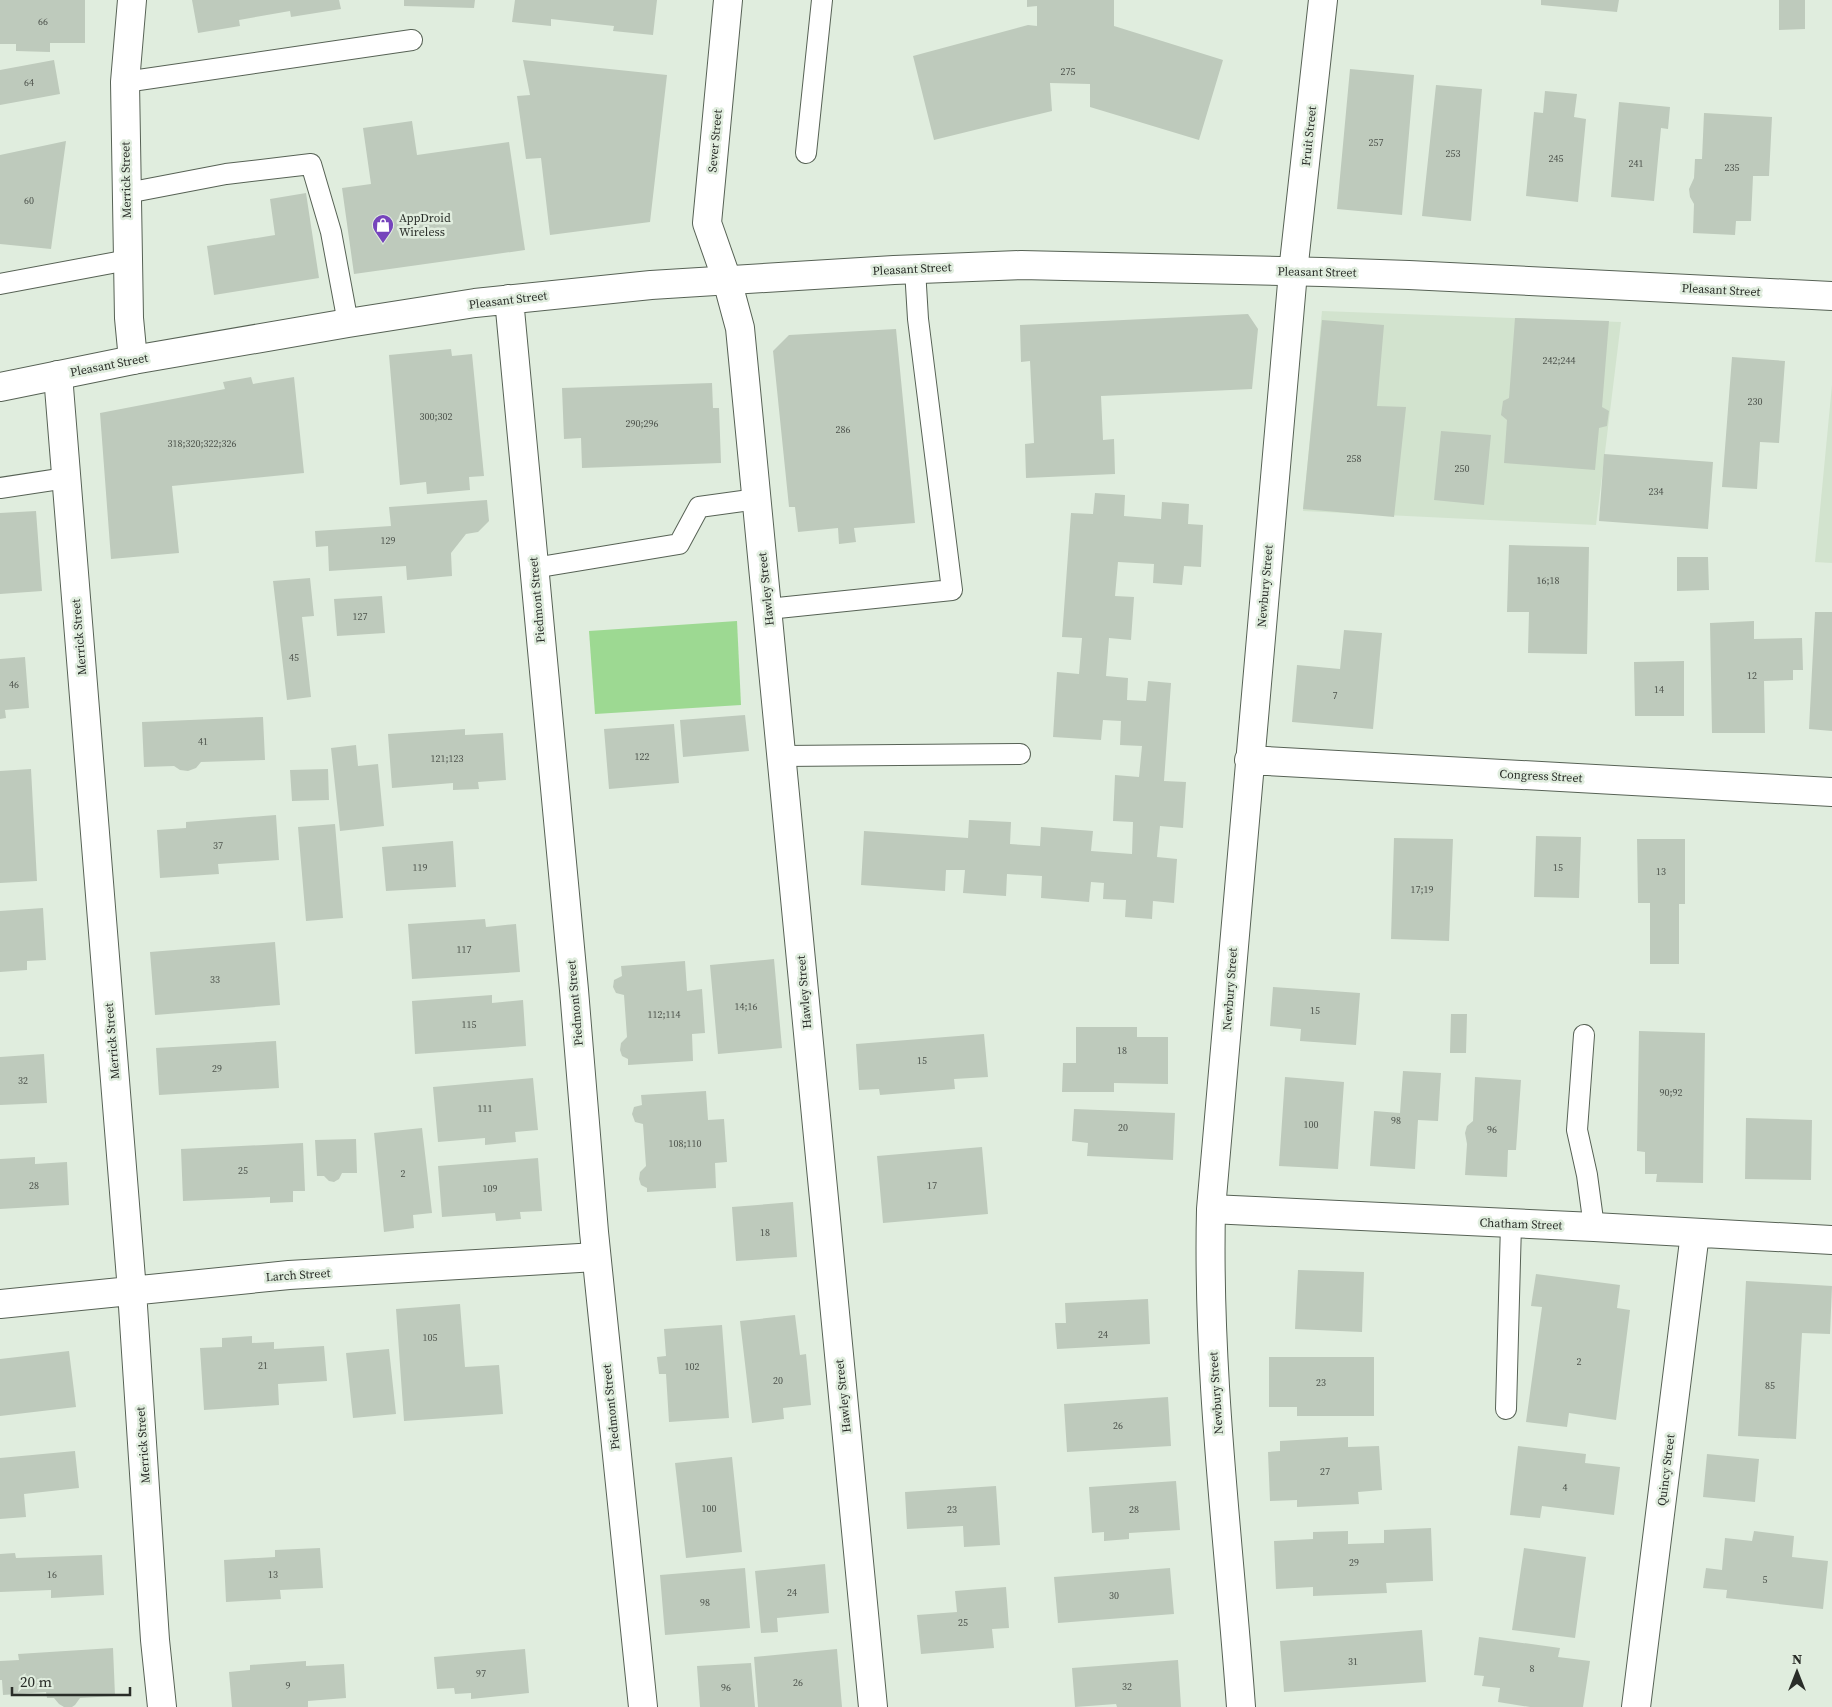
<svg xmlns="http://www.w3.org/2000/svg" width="1832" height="1707" font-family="'Source Serif 4',serif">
  <rect width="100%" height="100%" fill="#e0edde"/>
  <path fill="#d2e3ce" d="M1322,311L1621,322L1596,525L1303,511Z
    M1832,385V563L1815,562Z"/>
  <path fill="#9dd992" d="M737,621L741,705L595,714L589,631Z"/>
  <path fill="#becabc" d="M0,0H85V43H50V52L16,51V44H0Z
    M192,0H339L341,9L291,17L290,11L239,20L240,26L198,33Z
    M404,0H475L474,8L404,6Z
    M515,0H657L653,35L613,31L614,26L551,19V26L512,22Z
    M1027,0H1114V26L1223,60L1199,140L1090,107V84L1050,83L1052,111L934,140L913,56L1028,25L1037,26V6L1027,7Z
    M1541,0H1619L1617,12L1541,5Z
    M1779,0H1805V29L1779,30Z
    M54,60L60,94L0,105V70Z
    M523,60L667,75L650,222L550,235L541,158L526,159L517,96L530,95Z
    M1350,69L1414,75L1402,215L1337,209Z
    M1436,85L1482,89L1471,221L1422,216Z
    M1545,91L1577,94L1574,117L1586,119L1578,202L1526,196L1534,112L1543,113Z
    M1619,102L1670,107L1668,129L1661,128L1654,201L1611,197Z
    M1704,113L1772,117L1769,176H1753L1751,221H1736L1735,235L1693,233L1694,204L1690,197L1689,189L1694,178L1695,159H1702Z
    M412,121L417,155L509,142L525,250L354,274L342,188L371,184L363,128Z
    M66,141L51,249L0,244V155Z
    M306,193L319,278L214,295L207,246L275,235L270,199Z
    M1248,314L1258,329L1252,389L1101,396L1103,440L1114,439L1115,474L1026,478L1025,444L1034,443L1030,361L1021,362L1020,325Z
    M1515,318L1609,321L1602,407L1609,411L1607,426L1599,428L1595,470L1504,463L1507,420L1501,415L1503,401L1509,398Z
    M1322,320L1384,325L1377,406L1406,407L1394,517L1303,509Z
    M896,329L915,523L854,528L856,542L839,544L838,528L798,532L795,507H789L773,351L789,335Z
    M451,349L452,356L472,354L484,476L469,477L470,490L427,494L426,482L400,485L389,355Z
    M1732,357L1785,361L1779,443L1760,442L1757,489L1722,487Z
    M251,377L253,384L294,377L304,473L172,486L179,553L111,559L100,413L225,389L223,382Z
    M712,383L713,408H719L721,463L582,468L581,438L564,439L562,388Z
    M1441,431L1491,435L1484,505L1434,500Z
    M1604,454L1713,462L1708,529L1599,521Z
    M1095,493L1125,495L1124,516L1161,519L1162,502L1189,504L1188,524L1203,525L1201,567L1184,566L1182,585L1153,583L1154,564L1118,562L1115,596L1134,597L1131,640L1109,638L1106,676L1128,678L1127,700L1146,701L1148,681L1171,683L1164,781L1186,782L1183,828L1160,826L1157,857L1177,859L1174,903L1153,901L1152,919L1125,917L1126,900L1103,899L1104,883L1091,882L1089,902L1041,898L1042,876L1007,874L1006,896L963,893L965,870H946L945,891L861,885L864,831L968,838L969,820L1011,822L1010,844L1040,846L1041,827L1093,831L1091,851L1132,854L1133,822L1113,821L1115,775L1139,777L1142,746L1120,745L1121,721L1103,720L1101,740L1053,737L1057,672L1079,674L1082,638L1062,637L1071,513L1093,514Z
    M487,500L489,521L478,532L466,534L451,553L452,576L407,580L406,566L329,571L328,546L316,547L315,531L391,526L389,507Z
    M36,511L42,591L0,594V513Z
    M1509,545L1589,547L1587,654L1528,653L1529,612H1507Z
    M1677,557H1708L1709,590L1677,591Z
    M310,578L314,616L302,617L311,697L287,700L273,581Z
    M382,596L385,633L337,636L334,599Z
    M1815,612H1832V731L1809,729Z
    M1754,621V639L1802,638L1803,670H1793V680L1764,681L1765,733H1712L1710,623Z
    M1344,630L1382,633L1373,729L1292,722L1297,665L1340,669Z
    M25,657L29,708L5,710L6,718L0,719V659Z
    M1684,661V716H1635L1634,662Z
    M745,715L749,751L683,757L680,720Z
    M263,717L265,760L201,762L196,768L188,771L180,770L174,766L144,767L142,722Z
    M674,724L679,783L609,789L604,729Z
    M465,729V735L503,733L506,780L478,782L479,789L453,790V783L392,788L388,734Z
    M356,745L358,766L378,764L384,826L340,831L331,748Z
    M31,769L37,881L0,883V771Z
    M328,769L329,800L292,801L290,770Z
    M276,815L279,860L218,864L219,874L160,878L157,830L186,828V822Z
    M335,824L343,918L306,921L298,827Z
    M1536,836L1581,837L1579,898L1534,897Z
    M1394,838L1453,839L1449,941L1391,939Z
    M1637,839H1685V904H1679V964H1650V903H1638Z
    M453,841L456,887L386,891L382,847Z
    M43,908L46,960L27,961V970L0,972V911Z
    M485,919L486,927L516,924L520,972L412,979L408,924Z
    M275,942L280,1005L155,1015L150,952Z
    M774,959L782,1048L718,1054L710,965Z
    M685,961L687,991L702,989L705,1033L692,1034L693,1061L628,1065V1059L622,1056L620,1050L621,1043L627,1037L624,995L616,993L613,987L614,980L622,976L621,966Z
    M1273,987L1360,993L1356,1045L1300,1041L1301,1029L1270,1026Z
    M492,995V1003L523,1000L526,1046L415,1054L412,1001Z
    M1451,1014H1467L1466,1053H1450Z
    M1076,1027H1137V1037H1168V1084L1114,1083V1092H1062L1063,1063H1076Z
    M1639,1031L1705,1033L1703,1183L1656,1182L1657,1174H1645V1152L1637,1151Z
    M984,1034L988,1077L954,1079L955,1089L880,1095L879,1089L859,1090L856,1044Z
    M276,1041L279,1088L159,1095L156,1048Z
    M44,1054L47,1103L0,1105V1057Z
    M1403,1071L1441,1073L1438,1121L1418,1120L1415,1169L1370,1166L1374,1111L1400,1113Z
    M1285,1077L1344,1082L1338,1169L1279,1166Z
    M1475,1077L1521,1080L1516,1150H1508L1507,1177L1465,1175L1467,1144L1465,1133L1467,1126L1473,1121Z
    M533,1078L538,1130L515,1132L516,1142L485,1145V1138L438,1142L433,1087Z
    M706,1091L708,1120L724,1119L727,1162L715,1163L716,1188L647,1192V1188L641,1185L639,1179L640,1172L646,1166L643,1124L635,1122L632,1114L634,1107L642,1105L641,1095Z
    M1074,1109L1175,1113L1173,1160L1087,1156L1088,1143L1072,1141Z
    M1746,1118L1812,1120L1811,1180L1745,1179Z
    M422,1128L432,1213L413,1215L414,1228L384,1232L374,1133Z
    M356,1139L357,1173H342L339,1179L334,1182L329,1181L324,1176H317L315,1140Z
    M303,1143L305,1191H293V1202L270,1203V1197L183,1201L181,1149Z
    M982,1147L988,1214L883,1223L877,1156Z
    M35,1157V1164L67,1162L69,1205L0,1209V1159Z
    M538,1158L542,1211L520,1212L521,1219L496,1221L495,1213L442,1217L438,1166Z
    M793,1202L797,1257L736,1261L732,1207Z
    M1298,1270L1364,1272L1362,1332L1295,1329Z
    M1536,1274L1620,1285L1617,1308L1630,1310L1616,1420L1569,1413L1567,1427L1526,1422L1542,1307L1531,1306Z
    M1746,1281L1832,1286L1830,1334L1802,1333L1796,1439L1738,1436Z
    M1148,1299L1150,1344L1057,1349L1055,1323H1066L1065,1303Z
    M460,1304L465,1367L499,1365L503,1414L404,1421L396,1309Z
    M795,1315L800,1355L806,1354L811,1405L783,1408L784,1419L752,1423L740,1321Z
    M722,1325L729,1418L669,1422L666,1374H659L657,1357L666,1356L664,1329Z
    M252,1336V1343L274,1342V1349L324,1346L327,1381L278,1384L279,1405L204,1410L200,1348L222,1347V1338Z
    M389,1349L396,1414L353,1418L346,1353Z
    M69,1351L76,1407L0,1416V1359Z
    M1269,1357H1374V1416H1297V1407H1269Z
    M1168,1397L1171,1446L1067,1452L1064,1404Z
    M1348,1437V1447L1379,1446L1382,1490L1358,1492L1359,1504L1297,1507V1500L1270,1501L1268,1452L1280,1451V1441Z
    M1518,1446L1586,1454L1585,1463L1620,1467L1614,1515L1542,1506L1540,1518L1510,1515Z
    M75,1451L79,1488L24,1494L26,1517L0,1519V1458Z
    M1707,1454L1759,1459L1755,1502L1703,1497Z
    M732,1457L742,1552L686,1558L675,1463Z
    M1176,1481L1180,1530L1129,1533V1539L1104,1541V1532L1092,1533L1089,1487Z
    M996,1486L1000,1545L964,1547L963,1526L907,1529L905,1492Z
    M1431,1528L1433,1581L1386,1583L1387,1593L1313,1596V1587L1276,1589L1274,1541L1313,1539V1532L1348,1531V1544L1384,1543V1530Z
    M1754,1531L1794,1536L1792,1557L1828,1561L1823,1609L1726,1598L1727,1590L1703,1588L1706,1568L1722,1570L1725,1538L1752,1541Z
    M320,1548L323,1588L280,1590L281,1599L226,1602L224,1560L275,1557V1550Z
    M1524,1548L1586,1557L1575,1638L1512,1630Z
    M15,1553L16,1558L102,1555L104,1595L51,1598V1590L0,1592V1554Z
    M825,1564L829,1613L777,1618L778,1632L761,1633L755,1571Z
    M745,1568L750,1628L665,1635L660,1575Z
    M1170,1568L1174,1614L1058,1623L1054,1577Z
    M1006,1587L1009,1628L992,1629L994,1648L921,1654L917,1615L957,1612L955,1591Z
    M1422,1630L1426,1682L1284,1692L1280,1641Z
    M1479,1637L1560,1648L1558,1657L1590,1661L1583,1707H1530L1498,1702L1500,1688L1482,1686L1484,1676L1474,1675Z
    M113,1648L115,1696L80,1698L75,1705L72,1707H64L59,1704L54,1698H47L46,1692L3,1695L2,1680H0V1661L19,1660L18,1654Z
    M525,1649L529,1693L471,1699V1693L455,1694L454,1688L437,1689L434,1657Z
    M837,1649L842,1707H758L754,1657Z
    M1178,1660L1181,1707H1117L1116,1704L1075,1707L1072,1668Z
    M306,1661V1666L344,1664L346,1698L308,1701V1707H232L229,1672L250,1670V1665Z
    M751,1663L755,1707H700L697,1666Z"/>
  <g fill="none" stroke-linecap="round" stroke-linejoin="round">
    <g stroke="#576255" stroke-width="22">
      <path id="lane" d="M125,82L412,40
        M806,153L822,0
        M127,193L226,174L311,164L331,232L348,323
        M0,284L128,260
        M0,488L66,478
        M534,568L679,544L699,507L757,499
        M768,609L952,590L918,319L915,269
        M782,756L1020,754
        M1584,1035L1577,1130L1587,1175L1594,1227
        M1506,1409L1511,1224"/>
    </g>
    <g stroke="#576255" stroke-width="30">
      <path id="street" d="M132,0L125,82L129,318L133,360
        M728,0L707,223L727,280L740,328L873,1707
        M58,375L132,1291L155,1640L162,1707
        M1249,760L1832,792
        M1211,1209L1594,1227L1832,1240
        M0,1304L289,1275L596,1257
        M1241,1707C1229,1541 1207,1376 1211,1209L1293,272L1323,0
        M1636,1707L1695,1233"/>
    </g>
    <g stroke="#576255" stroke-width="30">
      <path id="secondary" d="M509,299L574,990L594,1232L643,1707
        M0,387L133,360L348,323L475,303L651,285L894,270L1021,265L1322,272L1409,275L1832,296"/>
    </g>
    <use href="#lane" stroke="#fff" stroke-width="20"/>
    <use href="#street" stroke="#fff" stroke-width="28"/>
    <use href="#secondary" stroke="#fff" stroke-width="28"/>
  </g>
  <defs>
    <g id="shop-pin" transform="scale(1.125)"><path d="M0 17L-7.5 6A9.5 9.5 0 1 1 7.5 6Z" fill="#7644bc" stroke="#e0edde"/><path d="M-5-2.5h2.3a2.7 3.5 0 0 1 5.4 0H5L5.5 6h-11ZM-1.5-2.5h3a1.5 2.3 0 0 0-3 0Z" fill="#fff"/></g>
  </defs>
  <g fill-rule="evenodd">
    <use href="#shop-pin" x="383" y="225"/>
  </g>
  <g text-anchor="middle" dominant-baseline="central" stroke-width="5" stroke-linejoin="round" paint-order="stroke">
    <g font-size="10" fill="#4e544d">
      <text x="43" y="21">66</text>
      <text x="1068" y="71">275</text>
      <text x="29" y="82">64</text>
      <text x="1376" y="142">257</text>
      <text x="1453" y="153">253</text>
      <text x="1556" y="158">245</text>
      <text x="1636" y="163">241</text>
      <text x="1732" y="167">235</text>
      <text x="29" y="200">60</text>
      <text x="1559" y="360">242;244</text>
      <text x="1755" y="401">230</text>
      <text x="436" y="416">300;302</text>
      <text x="642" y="423">290;296</text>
      <text x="843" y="429">286</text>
      <text x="202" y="443">318;320;322;326</text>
      <text x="1354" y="458">258</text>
      <text x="1462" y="468">250</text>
      <text x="1656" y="491">234</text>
      <text x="388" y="540">129</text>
      <text x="1548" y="580">16;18</text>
      <text x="360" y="616">127</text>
      <text x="294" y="657">45</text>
      <text x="1752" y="675">12</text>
      <text x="14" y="684">46</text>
      <text x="1659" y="689">14</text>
      <text x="1335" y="695">7</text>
      <text x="203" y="741">41</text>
      <text x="642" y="756">122</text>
      <text x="447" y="758">121;123</text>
      <text x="218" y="845">37</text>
      <text x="420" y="867">119</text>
      <text x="1558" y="867">15</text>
      <text x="1661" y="871">13</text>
      <text x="1422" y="889">17;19</text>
      <text x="464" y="949">117</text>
      <text x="215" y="979">33</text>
      <text x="746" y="1006">14;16</text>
      <text x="1315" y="1010">15</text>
      <text x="664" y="1014">112;114</text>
      <text x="469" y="1024">115</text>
      <text x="1122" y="1050">18</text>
      <text x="922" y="1060">15</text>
      <text x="217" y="1068">29</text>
      <text x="23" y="1080">32</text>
      <text x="1671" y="1092">90;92</text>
      <text x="485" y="1108">111</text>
      <text x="1396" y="1120">98</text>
      <text x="1311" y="1124">100</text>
      <text x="1123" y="1127">20</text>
      <text x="1492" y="1129">96</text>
      <text x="685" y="1143">108;110</text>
      <text x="243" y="1170">25</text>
      <text x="403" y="1173">2</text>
      <text x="34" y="1185">28</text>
      <text x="932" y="1185">17</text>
      <text x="490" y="1188">109</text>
      <text x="765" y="1232">18</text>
      <text x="1103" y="1334">24</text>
      <text x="430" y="1337">105</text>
      <text x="1579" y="1361">2</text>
      <text x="263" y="1365">21</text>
      <text x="692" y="1366">102</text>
      <text x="778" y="1380">20</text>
      <text x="1321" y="1382">23</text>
      <text x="1770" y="1385">85</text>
      <text x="1118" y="1425">26</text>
      <text x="1325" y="1471">27</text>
      <text x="1565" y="1487">4</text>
      <text x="709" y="1508">100</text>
      <text x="952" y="1509">23</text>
      <text x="1134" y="1509">28</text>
      <text x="1354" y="1562">29</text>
      <text x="52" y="1574">16</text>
      <text x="273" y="1574">13</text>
      <text x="1765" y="1579">5</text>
      <text x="792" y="1592">24</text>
      <text x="1114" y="1595">30</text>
      <text x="705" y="1602">98</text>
      <text x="963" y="1622">25</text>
      <text x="1353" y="1661">31</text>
      <text x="1532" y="1668">8</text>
      <text x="481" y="1673">97</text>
      <text x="798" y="1682">26</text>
      <text x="288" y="1685">9</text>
      <text x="1127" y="1686">32</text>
      <text x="726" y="1687">96</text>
    </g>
    <g font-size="12" fill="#292d28" stroke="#e0edde">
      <text transform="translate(1309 136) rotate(-84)">Fruit Street</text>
      <text transform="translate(715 141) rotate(-85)">Sever Street</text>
      <text transform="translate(126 180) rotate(-91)">Merrick Street</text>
      <text transform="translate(912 269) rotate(-3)">Pleasant Street</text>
      <text transform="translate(1317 272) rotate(1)">Pleasant Street</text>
      <text transform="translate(1721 290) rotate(3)">Pleasant Street</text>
      <text transform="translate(508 300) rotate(-7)">Pleasant Street</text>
      <text transform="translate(109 365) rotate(-11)">Pleasant Street</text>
      <text transform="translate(1265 586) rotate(-85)">Newbury Street</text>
      <text transform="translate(766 589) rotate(-96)">Hawley Street</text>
      <text transform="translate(537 600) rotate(-95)">Piedmont Street</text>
      <text transform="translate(79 637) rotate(-95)">Merrick Street</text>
      <text transform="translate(1541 776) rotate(3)">Congress Street</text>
      <text transform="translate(1230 989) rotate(-86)">Newbury Street</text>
      <text transform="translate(804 992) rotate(-95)">Hawley Street</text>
      <text transform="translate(575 1003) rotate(-95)">Piedmont Street</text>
      <text transform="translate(112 1041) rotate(-95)">Merrick Street</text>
      <text transform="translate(1521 1224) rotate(2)">Chatham Street</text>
      <text transform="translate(298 1275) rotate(-4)">Larch Street</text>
      <text transform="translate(1216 1393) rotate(-94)">Newbury Street</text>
      <text transform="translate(843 1396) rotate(-96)">Hawley Street</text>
      <text transform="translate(611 1407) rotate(-96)">Piedmont Street</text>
      <text transform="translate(143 1445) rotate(-94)">Merrick Street</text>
      <text transform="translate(1666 1470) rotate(-83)">Quincy Street</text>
    </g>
    <g font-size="12" fill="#292d28" stroke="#e0edde" text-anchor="start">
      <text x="399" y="218">AppDroid<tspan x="399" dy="14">Wireless</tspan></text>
    </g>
  </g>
  <g transform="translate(1797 1672)" stroke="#e0edde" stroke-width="4" paint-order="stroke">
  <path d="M0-4L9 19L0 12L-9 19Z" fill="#292d28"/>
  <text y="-8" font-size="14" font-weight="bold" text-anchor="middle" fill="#292d28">N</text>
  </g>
  <path d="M12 1687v8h118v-8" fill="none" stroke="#292d28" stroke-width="2.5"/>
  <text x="20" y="1687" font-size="15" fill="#292d28" stroke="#e0edde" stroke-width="4" paint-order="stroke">20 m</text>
</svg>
